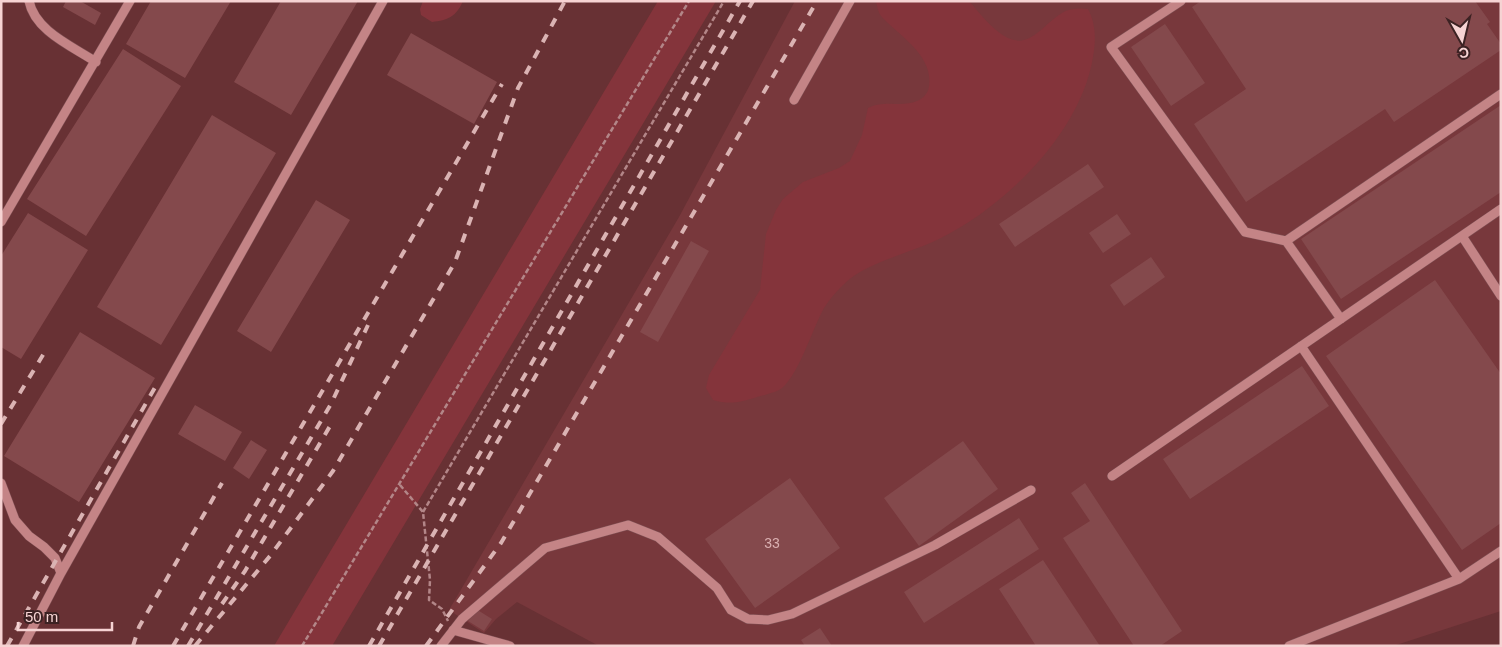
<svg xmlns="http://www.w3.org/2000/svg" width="1502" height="647" font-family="Arial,sans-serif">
  <rect width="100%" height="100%" fill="#683134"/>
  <path fill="#78383c" d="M795,1H1501V611L1393,646H599L517,602L496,619L484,633L449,610L679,217Z"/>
  <path fill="#84343b" d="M423,1H463C456,17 448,20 432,22L421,15L420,9Z
    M658,1H716L332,646H274Z
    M876,1H969C978,11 986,22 996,30C1027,56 1038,28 1062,13C1070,8 1079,8 1088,9C1096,24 1096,40 1093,57C1081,132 1006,206 939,239C909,254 864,262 841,287C835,293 829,300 824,308C813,327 797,380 779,390C773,393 764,395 757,397C741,402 730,405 713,400L706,388L709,375L760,290L766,234L776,210L783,199L803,182L839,168L850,161L862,135L868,108C886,99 901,108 917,101C923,99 928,93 929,87C934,55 899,36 881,16C878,12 877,6 876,1Z"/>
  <path fill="#84494c" d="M66,1H80L101,13L95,25L63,7Z
    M151,1H231L185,78L126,44Z
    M281,1H358L291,115L234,82Z
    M1201,1H1475L1490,22L1487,24L1501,44V50L1394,122L1385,109L1246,202L1194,124L1246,89L1192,7Z
    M1165,24L1205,83L1171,106L1131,47Z
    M411,33L497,82L474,124L387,75Z
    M123,49L181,86L86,236L27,199Z
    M1501,105V192L1341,299L1301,239Z
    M212,115L276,153L161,345L97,307Z
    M1088,164L1104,187L1015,247L999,224Z
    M316,200L350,220L271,352L237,331Z
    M28,213L88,250L21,359L1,347V256Z
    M1117,214L1131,234L1103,253L1089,233Z
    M691,241L709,251L658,342L640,332Z
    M1151,257L1165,277L1124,306L1110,285Z
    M1435,280L1501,374V523L1462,550L1326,356Z
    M80,332L155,378L79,502L4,456Z
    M1302,366L1329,406L1190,499L1163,459Z
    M195,405L242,432L225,461L178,434Z
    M251,440L267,450L249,479L233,468Z
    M963,441L998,489L919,546L884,498Z
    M790,478L840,548L755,608L705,539Z
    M1085,483L1182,631L1160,646H1134L1063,538L1090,521L1071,493Z
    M1019,518L1039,549L924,623L904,592Z
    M1043,560L1100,646H1036L999,589Z
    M476,609L492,619L484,631L468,621Z
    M820,628L832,646H805L801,640Z"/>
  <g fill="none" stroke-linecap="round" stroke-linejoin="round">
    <g stroke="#7e4f53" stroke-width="10">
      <path id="minor" d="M29,1C35,31 72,46 96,62
        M1181,1L1111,47L1245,232L1286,241L1501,94
        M794,100L850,1
        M1,222L130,1
        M1462,236L1501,296
        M1286,241L1341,319
        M1301,346L1459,579
        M1112,476L1501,209
        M1,483L15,520L29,536L44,547L55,558L61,573
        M453,630L510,646
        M23,646L61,573L383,1
        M441,646L462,619L545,548L628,525L658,537L717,588L731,610L748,619L768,620L792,614L935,545L1031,490
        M1289,646L1459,579L1501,551"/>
    </g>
    <path stroke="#b38688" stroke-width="2.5" stroke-dasharray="5 2.5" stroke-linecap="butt" d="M400,485L423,512L430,580L429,600L442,609L448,621
      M423,512L724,1
      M302,646L689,1"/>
    <use href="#minor" stroke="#c48486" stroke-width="9"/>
    <path stroke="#dab3b3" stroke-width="4" stroke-dasharray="9 9" stroke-linecap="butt" d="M1,424L46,350
      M222,604L245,571L330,426
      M7,646L157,384
      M133,646L139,627L222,483
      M173,646L502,84
      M188,646L331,404L368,325
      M195,646L270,556L333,471L455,262L518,88L565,1
      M369,646L740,1
      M379,646L753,1
      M426,646L501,543L817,1"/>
  </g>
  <g text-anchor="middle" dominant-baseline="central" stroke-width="4.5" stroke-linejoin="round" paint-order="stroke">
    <g font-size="14" fill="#dab0b1">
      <text x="772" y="543">33</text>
    </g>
  </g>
  <rect width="1502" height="647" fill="none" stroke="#f6d3d3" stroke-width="5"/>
  <g transform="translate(1462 40) rotate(172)" stroke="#3c2223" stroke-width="4" paint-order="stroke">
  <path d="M0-4L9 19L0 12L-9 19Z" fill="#f6d3d3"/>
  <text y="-8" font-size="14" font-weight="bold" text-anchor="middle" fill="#f6d3d3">С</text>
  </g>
  <path d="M18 622v8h94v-8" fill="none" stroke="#f6d3d3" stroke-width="2.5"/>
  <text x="25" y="622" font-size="15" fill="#f6d3d3" stroke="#3c2223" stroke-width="4" paint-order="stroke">50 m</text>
</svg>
